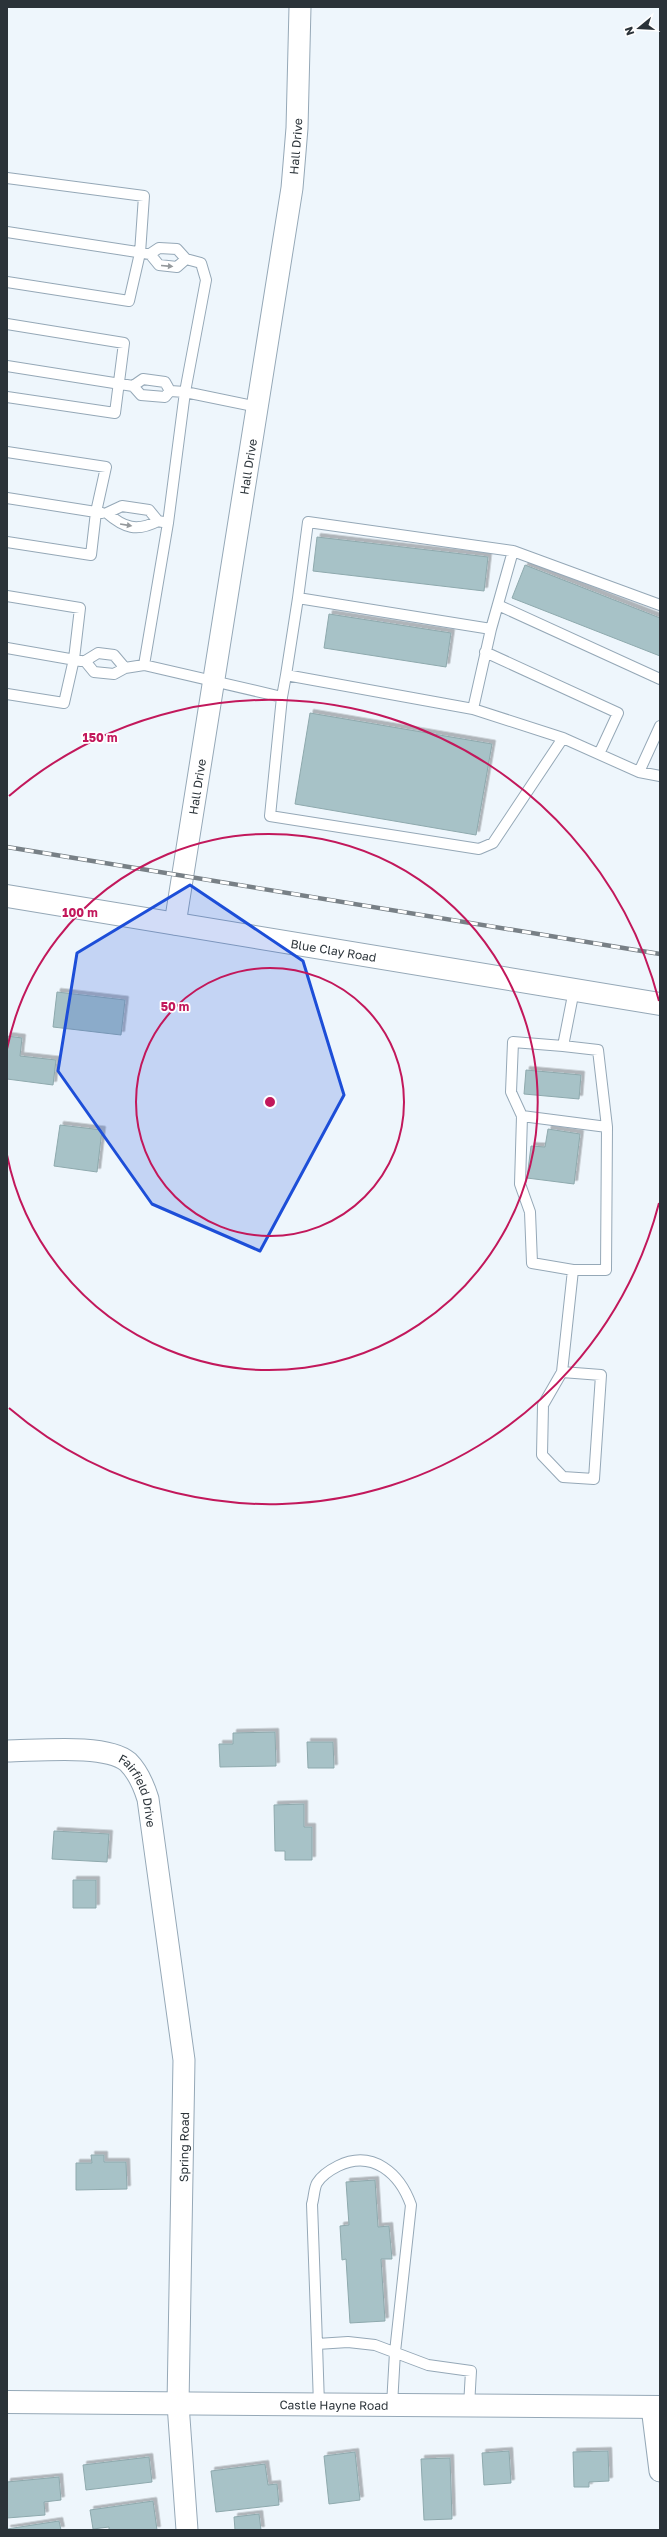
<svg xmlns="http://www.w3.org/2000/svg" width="667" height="2537" font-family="'Golos Text',sans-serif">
  <defs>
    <filter id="shadow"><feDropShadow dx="3.5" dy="-3.5" stdDeviation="0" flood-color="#0004"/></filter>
  </defs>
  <rect width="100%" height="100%" fill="#eef6fc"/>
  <path fill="#a7c2c7" stroke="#8ea9ad" filter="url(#shadow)" d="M317,537L488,557L484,591L313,571Z
    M525,565L660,618V656L512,598Z
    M329,614L451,633L446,667L324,648Z
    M310,713L492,744L476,835L295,804Z
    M57,992L125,1000L121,1035L53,1027Z
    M7,1036L22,1038L20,1056L56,1060L53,1085L7,1079Z
    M526,1070L581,1075L579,1099L524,1094Z
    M60,1125L102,1130L97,1172L54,1166Z
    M548,1129L580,1134L574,1184L527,1178L531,1146L545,1147Z
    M275,1732L276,1766L220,1767L219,1744H233V1733Z
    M307,1742H333L334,1768H308Z
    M304,1804V1827H312V1860H285V1851H275L274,1805Z
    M54,1831L109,1834L107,1862L52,1859Z
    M73,1880H96V1908H73Z
    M91,2155H104V2162H126L127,2189L76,2190V2163H92Z
    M375,2180L378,2227L389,2226L392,2259H381L385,2321L350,2323L346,2259L342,2260L340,2226L349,2225L346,2182Z
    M509,2451L511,2483L484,2485L482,2453Z
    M608,2451L609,2481L589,2482V2487H574L573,2452Z
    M355,2452L360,2500L329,2504L324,2456Z
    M149,2457L152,2482L86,2490L83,2465Z
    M450,2458L452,2519L424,2520L421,2459Z
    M265,2464L268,2485L277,2484L279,2505L216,2512L211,2471Z
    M59,2477L61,2500L44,2502L45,2515L7,2518V2482Z
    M153,2501L157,2530H109V2527L93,2529L90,2510Z
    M259,2514L261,2530H232H235L234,2517Z
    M59,2521L61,2530H7V2529Z"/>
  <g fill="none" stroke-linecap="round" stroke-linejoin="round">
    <g stroke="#95a8b7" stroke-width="12">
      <path id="service" d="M7,178L144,196L140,253L129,301L7,282
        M7,232L150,254L159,265L177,267L186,259
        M150,254L159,248L177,249L186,259L201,263L206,280L185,392L258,407
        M7,324L124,343L115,413L7,397
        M7,366L133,386
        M143,379L165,382L170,391L165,397L141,395L133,386Z
        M7,452L106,467L96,512L91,555L7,542
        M7,498L102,513
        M168,523L185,392L170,391
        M513,551L660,605
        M7,596L80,608L74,659L64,703L7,694
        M298,598L308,522L513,551L491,629
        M498,605L660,679
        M7,648L81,661
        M485,652L618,713L599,754
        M144,665L168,523L158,521L149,510L122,506L107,513C124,528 137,532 158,521
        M125,668L114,655L98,653L85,661L94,672L114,674L125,668L144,665L282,697L270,816L479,849L493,843L563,738L473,709L286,675L282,697
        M286,675L298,598L491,629L473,709
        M563,738L639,772L660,776
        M639,772L660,726
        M563,1046L598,1050L607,1127L522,1116L511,1092L513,1042L563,1046L574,990
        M522,1116L520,1184L530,1212L532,1263L573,1270H606L607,1127
        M562,1372L601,1375L594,1479L563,1477L542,1455L543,1405L562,1372L573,1270
        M317,2344L312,2204C314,2198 314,2188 317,2183C322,2175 330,2170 338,2166C373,2149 400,2174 411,2205L395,2352L392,2405
        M319,2405L317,2344L348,2342L375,2345L428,2365L471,2371L469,2406"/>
    </g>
    <g stroke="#95a8b7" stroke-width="23">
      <g id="minor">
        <path id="s1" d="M175,924L292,188L297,128L300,7"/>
        <path id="s2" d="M7,1751C35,1751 106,1743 128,1762C138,1772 144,1786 148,1799L184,2060L178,2404L187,2530"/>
        <path d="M652,2407L660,2471"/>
      </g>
    </g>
    <g stroke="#95a8b7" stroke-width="24">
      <g id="tertiary">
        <path id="s3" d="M7,896L660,1004"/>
      </g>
    </g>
    <g stroke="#95a8b7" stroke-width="24">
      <g id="secondary">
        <path id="s4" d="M7,2402L660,2407"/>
      </g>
    </g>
    <use href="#service" stroke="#fff" stroke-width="10"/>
    <use href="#minor" stroke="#fff" stroke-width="21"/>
    <use href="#tertiary" stroke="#fff" stroke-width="22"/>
    <use href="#secondary" stroke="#fff" stroke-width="22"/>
    <g stroke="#788086" stroke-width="4.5">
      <path id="rail" d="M7,847L660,954"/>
    </g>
    <use href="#rail" stroke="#fff" stroke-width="3" stroke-dasharray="9" stroke-linecap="butt"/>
  </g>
  <defs><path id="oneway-solid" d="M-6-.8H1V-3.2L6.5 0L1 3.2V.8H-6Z"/></defs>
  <g fill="#95999c">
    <use href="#oneway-solid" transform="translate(167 266) rotate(5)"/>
    <use href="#oneway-solid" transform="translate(126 525) rotate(9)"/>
  </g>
  <path fill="#1d4ed8" fill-opacity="0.2" stroke="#1d4ed8" stroke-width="3" stroke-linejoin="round" d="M190,885L303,961L344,1095L260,1251L152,1204L58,1071L77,953Z"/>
  <g fill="none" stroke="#c2185b" stroke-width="2">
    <circle cx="270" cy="1102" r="134"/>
    <path d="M7 1049A268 268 0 1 1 7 1155"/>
    <path d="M659 1203A402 402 0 0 1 9 1408M9 796A402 402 0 0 1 659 1001"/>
  </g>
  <g text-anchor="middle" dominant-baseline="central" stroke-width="3.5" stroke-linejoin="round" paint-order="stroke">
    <g font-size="12" fill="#2b3339" stroke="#fff">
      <text stroke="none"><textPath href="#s1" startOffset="787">Hall Drive</textPath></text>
      <text stroke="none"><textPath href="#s1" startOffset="463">Hall Drive</textPath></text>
      <text stroke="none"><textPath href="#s1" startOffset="139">Hall Drive</textPath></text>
      <text stroke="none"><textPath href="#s3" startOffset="331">Blue Clay Road</textPath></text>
      <text stroke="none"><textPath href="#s2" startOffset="154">Fairfield Drive</textPath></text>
      <text transform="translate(184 2147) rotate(-89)">Spring Road</text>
      <text stroke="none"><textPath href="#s4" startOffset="327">Castle Hayne Road</textPath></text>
    </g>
  </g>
  <circle cx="270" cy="1102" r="6" fill="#c2185b" stroke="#fff" stroke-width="2"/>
  <g font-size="12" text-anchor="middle" font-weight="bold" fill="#c2185b" stroke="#fff" stroke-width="3.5" stroke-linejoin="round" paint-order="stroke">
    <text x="100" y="742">150 m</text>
    <text x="80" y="917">100 m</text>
    <text x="175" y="1011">50 m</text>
  </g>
  <rect width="667" height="2537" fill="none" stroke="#2b3339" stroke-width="16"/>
  <g transform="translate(639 28) rotate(252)" stroke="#ffffff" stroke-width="3" paint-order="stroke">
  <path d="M0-3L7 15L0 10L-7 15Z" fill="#2b3339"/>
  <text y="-6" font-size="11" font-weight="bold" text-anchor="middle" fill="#2b3339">N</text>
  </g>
</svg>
